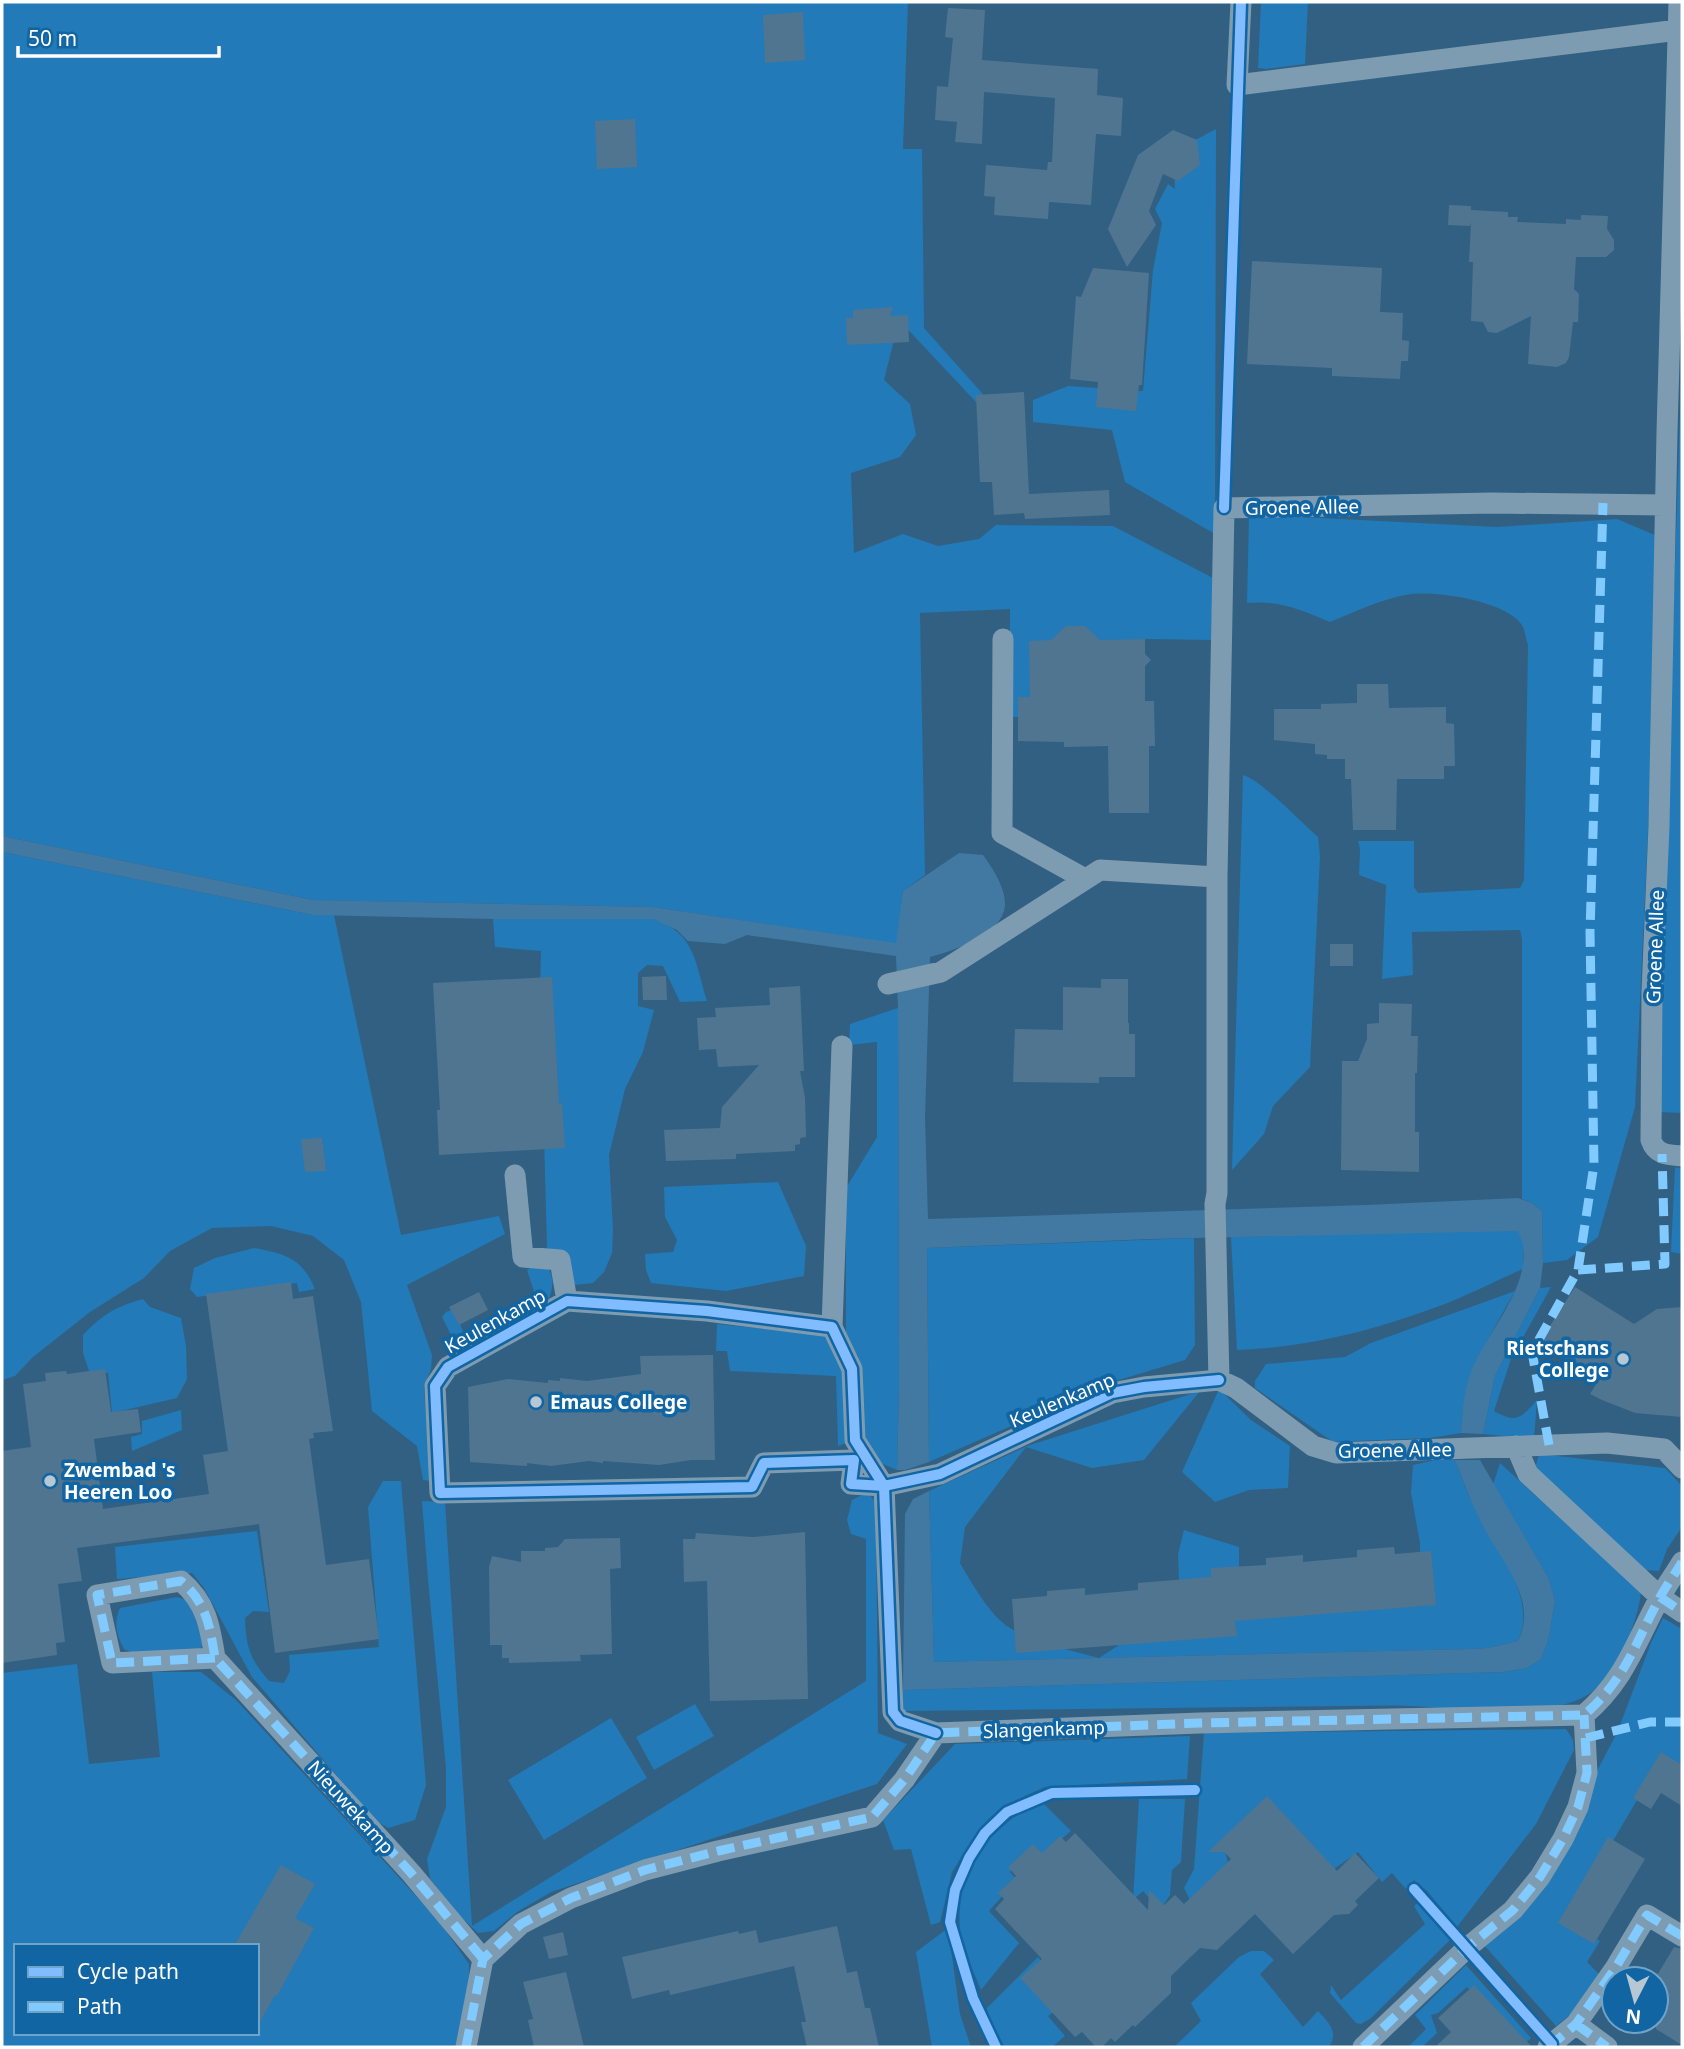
<svg xmlns="http://www.w3.org/2000/svg" width="1684" height="2049" font-family="'Noto Sans',sans-serif">
  <rect width="100%" height="100%" fill="#326082"/>
  <path fill="#227ab8" fill-rule="evenodd" d="M2,2H908L903,149H922L924,328L990,402L991,418L899,320L884,380L910,404L916,435L900,457L851,473L854,553L903,534L938,546L979,539L996,525L1113,526L1213,578L1211,640L1148,639L1035,644L1031,717H1009L1010,609L920,613L925,875L903,891L897,944L653,907L313,900L2,836Z
    M1261,2H1308L1305,64L1266,69L1258,68Z
    M1216,129L1215,534L1125,482L1112,430L1033,422V400L1068,386L1143,391L1153,270L1162,223L1155,209L1168,184L1175,189L1173,152Z
    M1682,351V1113L1657,1112Z
    M1282,516L1497,527L1617,519L1662,538L1635,1107L1598,1237L1567,1260L1543,1263L1542,1211L1532,1203L1522,1199V939L1520,930L1412,932L1413,975L1382,979L1386,885L1359,875L1360,849L1358,841H1414V887L1418,893L1520,888L1524,880L1528,645C1526,639 1525,630 1522,625C1506,601 1438,591 1411,594C1383,598 1355,612 1330,622C1301,610 1279,600 1247,603L1249,517Z
    M1243,775C1261,780 1301,822 1318,837L1320,856L1310,1067L1273,1106L1264,1134L1232,1170Z
    M2,852L313,915H334L401,1235L499,1216L505,1234L407,1285L432,1355L431,1369L424,1388L431,1481L423,1480L417,1446L372,1411L361,1302L344,1260L313,1236L271,1226L212,1228L170,1251L144,1278L90,1312L33,1357L15,1376L2,1380Z
    M493,919H653C696,933 695,963 707,1001L680,1002L663,966L647,965L638,973V1006L654,1010L643,1052L625,1089L609,1155L613,1230L612,1253L604,1272L593,1283L574,1285L556,1252L547,1248L540,988L541,951L495,947Z
    M898,1008L899,1388L897,1470L878,1462L863,1433L862,1380L858,1356L846,1337V1188L877,1137V1042L849,1045L850,1024Z
    M1675,1167L1682,1169V1254L1671,1252Z
    M778,1182L806,1246L804,1276L726,1291L651,1283L646,1270L645,1254L673,1252L677,1240L665,1217L664,1187Z
    M1487,1230L1519,1231L1524,1241L1523,1269C1497,1280 1471,1294 1445,1304C1375,1330 1312,1347 1237,1350L1231,1237Z
    M1194,1238L1195,1345L1185,1360L1109,1383L929,1462L927,1248Z
    M254,1248C286,1254 302,1258 315,1289L299,1292L297,1283L197,1297L190,1289L194,1268L215,1258Z
    M536,1264L547,1266C555,1278 553,1288 548,1302L539,1307L527,1270Z
    M1551,1287L1511,1359L1494,1411C1517,1424 1521,1418 1537,1400L1534,1439L1483,1434L1495,1376L1540,1288Z
    M1515,1291C1488,1340 1463,1376 1461,1433L1430,1438L1333,1442L1255,1388V1381L1266,1364L1345,1357L1371,1343Z
    M143,1299L150,1307L181,1318L186,1346L187,1379L177,1398L112,1413L108,1373L90,1374L83,1353V1335C103,1314 115,1307 143,1299Z
    M454,1309L468,1344L461,1347L456,1345L442,1317L446,1312Z
    M717,1324L825,1335L846,1376L847,1443L838,1446L836,1376L730,1371L727,1351H716Z
    M1219,1389L1251,1420L1290,1446L1288,1488L1249,1490L1215,1502L1182,1472Z
    M1200,1391L1144,1460L1092,1468L1026,1447L965,1527L960,1563C971,1582 991,1617 1010,1628C1037,1644 1069,1650 1099,1658L1164,1616L1179,1580L1178,1554L1184,1530L1239,1547V1597L1419,1596L1420,1543L1411,1493L1413,1465L1435,1460H1455C1460,1472 1464,1485 1469,1496C1488,1537 1540,1595 1518,1641L1488,1648L1470,1649L934,1662L929,1491L1027,1446Z
    M181,1410L182,1430L132,1451L131,1437L142,1434V1421Z
    M1539,1454L1665,1468L1682,1486V1527L1667,1549L1659,1571L1645,1570L1534,1472Z
    M1500,1463L1641,1592C1638,1622 1616,1677 1589,1694C1546,1721 1460,1708 1410,1706C1387,1705 1364,1706 1341,1706L903,1711V1690L1503,1672L1527,1668L1541,1659L1548,1641L1555,1601L1549,1579L1493,1485Z
    M383,1481H401L426,1785L415,1820L388,1828L375,1820L252,1677L204,1588L192,1573L117,1579L115,1547L257,1531L269,1612L253,1611L245,1618C246,1648 250,1659 269,1681L284,1683L290,1671L289,1655L379,1647L368,1507Z
    M862,1495H870L876,1503L878,1733L907,1744L877,1784L551,1892L517,1912L494,1931L478,1933L461,1917L430,1879L427,1859L446,1807V1768L428,1579L422,1501L445,1502L472,1926L866,1681V1539L851,1534L847,1520L852,1500Z
    M177,1597L189,1601C197,1618 209,1633 200,1651L135,1654L124,1649C117,1636 113,1623 120,1608Z
    M1663,1618L1682,1629V1769L1662,1758L1566,1920L1600,1941L1587,1962L1602,1977L1575,2011L1556,2026L1483,1944L1562,1837L1617,1733L1651,1643Z
    M77,1664L89,1764L160,1757L152,1672H201L236,1700L438,1920L469,1964V1992L457,2047H2V1673ZM16,1946H257V2033H16Z
    M695,1704L714,1736L654,1770L636,1737Z
    M611,1718L647,1778L544,1840L508,1780Z
    M1566,1729L1573,1740L1574,1750L1536,1824L1457,1927L1427,1891L1414,1880L1406,1889L1392,1873L1382,1882L1358,1852L1334,1869L1223,1844L1228,1863L1191,1902L1184,1888L1194,1869L1204,1733Z
    M1190,1736L1187,1779L1045,1787L1010,1803L969,1845L952,1872L940,1922L931,1925L911,1849L894,1850L883,1820L955,1744Z
    M1139,1799H1185L1181,1862L1172,1870L1170,1895L1160,1910L1143,1891L1133,1900Z
    M1042,1802L1071,1831L1043,1855L1037,1848L1010,1872L1017,1880L989,1911L1019,1943L981,1990L960,1939L959,1891L974,1857L991,1836L1019,1813Z
    M1420,1901L1450,1940L1371,2018L1361,2024L1356,2023L1330,1993L1331,1985L1341,2000L1425,1924L1414,1906Z
    M948,1928L960,2014L971,2047H932L916,1952Z
    M1251,1951H1264L1274,1960L1260,1974L1303,2027L1318,2011C1329,2023 1339,2032 1329,2047H1174L1201,2021L1191,2003L1239,1957Z
    M1038,1957L1055,1978L1062,2006L1048,2016L1065,2036L1052,2047H1004L988,2021L987,2008Z
    M1466,1965L1531,2038L1522,2047H1516L1467,1987L1438,2013L1431,2015L1437,2033L1422,2047H1408L1426,2029L1415,2015Z"/>
  <path fill="#4179a3" d="M2,836L313,900L653,907L896,943L903,891L959,853L983,855C993,869 1006,888 1005,906C1002,935 953,951 930,957L925,1118L928,1219L1367,1205L1518,1198L1532,1203L1542,1211L1543,1263L1540,1288L1495,1376L1483,1434L1461,1433C1462,1412 1464,1389 1472,1369C1489,1329 1541,1275 1518,1231L1150,1239L927,1248L929,1462L905,1470H897L899,1388L898,1008L896,956L747,935L725,944L688,941L677,930L653,919H493L313,915L2,852Z
    M1455,1460H1480L1549,1579L1555,1601L1548,1641L1541,1659L1527,1668L1503,1672L903,1690L905,1514L913,1499L929,1491L934,1662L1470,1649L1488,1648L1518,1641C1539,1599 1501,1562 1483,1526C1472,1505 1464,1483 1455,1460Z"/>
  <path fill="#507590" d="M948,8L985,10L982,60L1098,69L1097,95L1123,98L1121,136L1096,134L1091,205L1049,202L1048,219L994,215L995,197L984,196L986,165L1047,170L1048,162H1052L1055,98L984,92L982,144L955,142L957,122L935,120L937,86L948,87L953,38L945,37Z
    M803,12L805,60L765,63L763,15Z
    M635,119L637,167L597,169L595,121Z
    M1173,130L1197,140L1200,165L1178,181L1163,174L1149,211L1156,225L1127,267L1108,229L1138,155Z
    M1449,205L1471,206V210L1508,212V217H1518L1517,222L1566,224V219L1581,220V215L1608,216L1607,229L1614,240V250L1606,257H1576L1574,289L1579,294L1578,322H1573L1569,357L1566,363L1557,367L1528,364L1531,316L1497,333L1488,332L1483,322L1471,321L1473,262H1469L1471,222L1470,226L1448,225Z
    M1252,261L1382,268L1380,312L1403,313L1402,340L1409,341L1408,361H1401L1400,379L1332,376V368L1247,364Z
    M1093,268L1149,273L1142,385H1139L1136,411L1096,407L1098,382L1070,379L1076,296L1081,297Z
    M893,307L890,316L908,315L909,342L847,345L846,318H853V310Z
    M1024,392L1029,494L1109,490L1110,515L1025,519L1024,513L994,515L992,482H980L976,395Z
    M1066,626H1085L1100,640L1145,639V654L1151,660L1145,666V701H1154L1155,746H1149V813H1109L1108,746L1064,747V742L1018,741V697H1030L1029,641L1051,640Z
    M1357,684H1388L1389,708L1446,707V723L1454,724L1455,766H1444V779H1397L1396,830H1353L1351,779H1345V759H1327V755L1315,754V744L1274,740V709H1321V704L1357,703Z
    M1330,944H1353V966H1330Z
    M666,976L667,1000H643L642,977Z
    M552,977L559,1104L562,1103L565,1148L439,1155L437,1110H440L433,983Z
    M1101,979H1128V1023H1129V1034H1135V1077H1099V1083L1013,1082L1015,1029L1063,1030V987L1101,988Z
    M800,986L804,1071H800L805,1098L806,1137L800,1138V1144L795,1145V1151L736,1154V1159L666,1161L664,1130L720,1128L722,1107L759,1065L718,1067L716,1049L699,1050L697,1018L716,1017L715,1008L770,1005L769,988Z
    M1379,1003L1412,1004L1411,1036H1418L1417,1073H1415V1132H1419V1172L1341,1170L1342,1061H1358L1367,1039V1024L1379,1023Z
    M322,1138L326,1171L305,1172L301,1139Z
    M291,1282L293,1299L313,1296L333,1431L313,1433L314,1438L309,1439L326,1565L369,1559L379,1639L275,1653L259,1524L77,1548L82,1581L58,1584L65,1642L56,1643L57,1655L2,1663V1451L31,1447L23,1384L46,1381L45,1373L66,1371L67,1374L105,1369L111,1412L138,1409L141,1432L94,1439L103,1509L209,1494L203,1455L228,1451L206,1294Z
    M1575,1287L1634,1324L1657,1309L1682,1307V1417L1635,1413L1602,1400L1590,1394L1598,1381L1539,1343Z
    M479,1292L488,1310L459,1325L449,1307Z
    M713,1355L715,1460H691L659,1465L603,1461V1463L589,1461L551,1466L527,1463V1466L470,1462L468,1387L508,1379L548,1383V1380L560,1381V1378L587,1381L641,1374L640,1356Z
    M805,1532L808,1699L710,1701L707,1581L684,1582L683,1539H695L696,1533L753,1537Z
    M620,1538L621,1568L610,1569L612,1654L580,1655L581,1661L509,1663V1658H502V1645H490L489,1567L492,1556L521,1562V1551H545V1548L558,1547L565,1539Z
    M1394,1547L1395,1554L1431,1551L1436,1605L1235,1621L1237,1636L1016,1653L1012,1599L1047,1596V1591L1085,1588V1595L1138,1590V1583L1211,1577V1568L1266,1565V1558L1303,1555V1562L1357,1557V1550Z
    M1661,1752L1682,1765V1806L1661,1793L1651,1809L1633,1798Z
    M1267,1796L1337,1871L1355,1853L1379,1878L1355,1901L1358,1905L1349,1914L1334,1915L1293,1954L1255,1914L1217,1950L1200,1948L1171,1976V1993L1135,2027L1133,2025L1115,2042L1111,2038L1102,2047H1096L1082,2032L1075,2037L1020,1978L1042,1959L995,1909L1004,1899L998,1893L1016,1876L1008,1867L1033,1844L1042,1853L1060,1836L1066,1842L1075,1833L1148,1910L1149,1890L1164,1905L1175,1895L1184,1904L1231,1859L1224,1852H1208Z
    M1608,1837L1645,1859L1594,1944L1558,1923Z
    M281,1865L315,1884L295,1918L314,1928L277,1996L275,1995L257,2027V1946H234Z
    M837,1926L847,1973L857,1971L865,2008H870L879,2047H807L801,2022H806L794,1966L670,1995L669,1990L632,1999L622,1957L738,1931L739,1934L756,1930L759,1943Z
    M563,1932L568,1955L549,1959L543,1937Z
    M1674,1947L1682,1949V2045L1656,2029V1977Z
    M566,1972L584,2047H534L528,2020L533,2019L523,1982Z
    M1474,1985L1487,1999L1532,2047H1435L1451,2032L1438,2018Z"/>
  <g fill="none" stroke-linecap="round" stroke-linejoin="round">
    <path stroke="#7e9cb1" stroke-width="21" d="M1241,2L1237,85L1678,30
      M1679,2L1667,433L1659,826L1652,992L1651,1140C1656,1155 1668,1155 1682,1156
      M1003,639L1002,833L1085,879
      M888,984L941,972L1100,870L1217,877
      M515,1175L523,1257L560,1260L567,1301
      M832,1327L842,1046
      M1219,1380L1215,1204L1217,1193V877L1224,508L1492,503L1665,505
      M1219,1380L1236,1388L1313,1446L1336,1453L1607,1443L1664,1449L1682,1468
      M1516,1446L1528,1474L1660,1597L1682,1612
      M215,1658L112,1663L97,1595L181,1581C206,1602 210,1626 215,1658L411,1873L483,1959
      M936,1733L900,1721L893,1712L884,1486L851,1484L854,1460L764,1463L752,1487L440,1493L435,1386L448,1367L567,1301L707,1311L832,1327L852,1369L855,1440L884,1486L940,1474L1112,1393L1144,1387L1219,1380
      M1576,2024L1607,2047
      M466,2047L483,1959L521,1924L571,1898L645,1870L718,1851L872,1817L904,1780L936,1733L1200,1723L1584,1715C1625,1680 1635,1644 1659,1599C1666,1586 1675,1574 1682,1562
      M1363,2047L1468,1947L1513,1910L1540,1877L1563,1839L1578,1807L1587,1773L1584,1715
      M1548,2047L1576,2024L1616,1967L1647,1915L1682,1936"/>
    <path stroke="#80caff" stroke-width="9" stroke-dasharray="18 9" stroke-linecap="butt" d="M1578,1270L1665,1264L1662,1154
      M1549,1445L1532,1352L1578,1270L1594,1165L1590,932L1603,503
      M1660,1597L1682,1612
      M215,1658L112,1663L97,1595L181,1581C206,1602 210,1626 215,1658L411,1873L483,1959
      M1586,1738L1650,1722H1682
      M1576,2024L1607,2047
      M466,2047L483,1959L521,1924L571,1898L645,1870L718,1851L872,1817L904,1780L936,1733L1200,1723L1584,1715C1625,1680 1635,1644 1659,1599C1666,1586 1675,1574 1682,1562
      M1363,2047L1468,1947L1513,1910L1540,1877L1563,1839L1578,1807L1587,1773L1584,1715
      M1549,2047L1576,2024L1616,1967L1647,1915L1682,1936"/>
    <g stroke="#1165a3" stroke-width="15">
      <path id="cycleway" d="M1224,508L1241,2
        M936,1733L900,1721L893,1712L884,1486L851,1484L854,1460L764,1463L752,1487L440,1493L435,1386L448,1367L567,1301L707,1311L832,1327L852,1369L855,1440L884,1486L940,1474L1112,1393L1144,1387L1219,1380
        M1414,1889L1552,2044
        M996,2047L973,1998L950,1922L955,1890L969,1858L985,1833L1007,1812L1052,1793L1195,1790"/>
    </g>
    <use href="#cycleway" stroke="#80bcff" stroke-width="10"/>
  </g>
  <g fill="#b7c7d3" stroke="#1165a3" stroke-width="2.5">
    <circle cx="1623" cy="1359" r="7"/>
    <circle cx="536" cy="1402" r="7"/>
    <circle cx="50" cy="1481" r="7"/>
  </g>
  <g text-anchor="middle" dominant-baseline="central" stroke-width="7" stroke-linejoin="round" paint-order="stroke">
    <g font-size="19" fill="#fff" stroke="#1165a3">
      <text transform="translate(1302 507) rotate(-1)">Groene Allee</text>
      <text transform="translate(1655 947) rotate(-88)">Groene Allee</text>
      <text transform="translate(495 1321) rotate(-29)">Keulenkamp</text>
      <text transform="translate(1062 1400) rotate(-23)">Keulenkamp</text>
      <text transform="translate(1395 1450) rotate(-1)">Groene Allee</text>
      <text transform="translate(1044 1729) rotate(-2)">Slangenkamp</text>
      <text transform="translate(351 1807) rotate(48)">Nieuwekamp</text>
    </g>
    <g font-size="19" font-weight="bold" fill="#fff" stroke="#1165a3" text-anchor="start">
      <text x="1609" y="1348" text-anchor="end">Rietschans<tspan x="1609" dy="22">College</tspan></text>
      <text x="550" y="1402">Emaus College</text>
      <text x="64" y="1470">Zwembad 's<tspan x="64" dy="22">Heeren Loo</tspan></text>
    </g>
  </g>
  <rect width="1684" height="2049" fill="none" stroke="#ffffff" stroke-width="7"/>
  <rect x="14" y="1944" width="245" height="91" fill="#1165a3" stroke="#70a3c8" stroke-width="2"/>
  <rect x="28" y="1967" width="35" height="10" fill="#80bcff" stroke="#70a3c8" stroke-width="2"/>
  <text x="77" y="1979" font-size="21" fill="#ffffff">Cycle path</text>
  <rect x="28" y="2002" width="35" height="10" fill="#80caff" stroke="#70a3c8" stroke-width="2"/>
  <text x="77" y="2014" font-size="21" fill="#ffffff">Path</text>
  <g transform="translate(1635 2000) rotate(186)"><circle r="33" fill="#1165a3" stroke="#70a3c8" stroke-width="2"/>
  <path d="M0-5L12 26L0 18L-12 26Z" fill="#b7c7d3"/>
  <text y="-10" font-size="19" font-weight="bold" text-anchor="middle" fill="#ffffff">N</text>
  </g>
  <path d="M18 46v10h201v-10" fill="none" stroke="#ffffff" stroke-width="3.5"/>
  <text x="28" y="46" font-size="21" fill="#ffffff" stroke="#1165a3" stroke-width="5" paint-order="stroke">50 m</text>
</svg>
